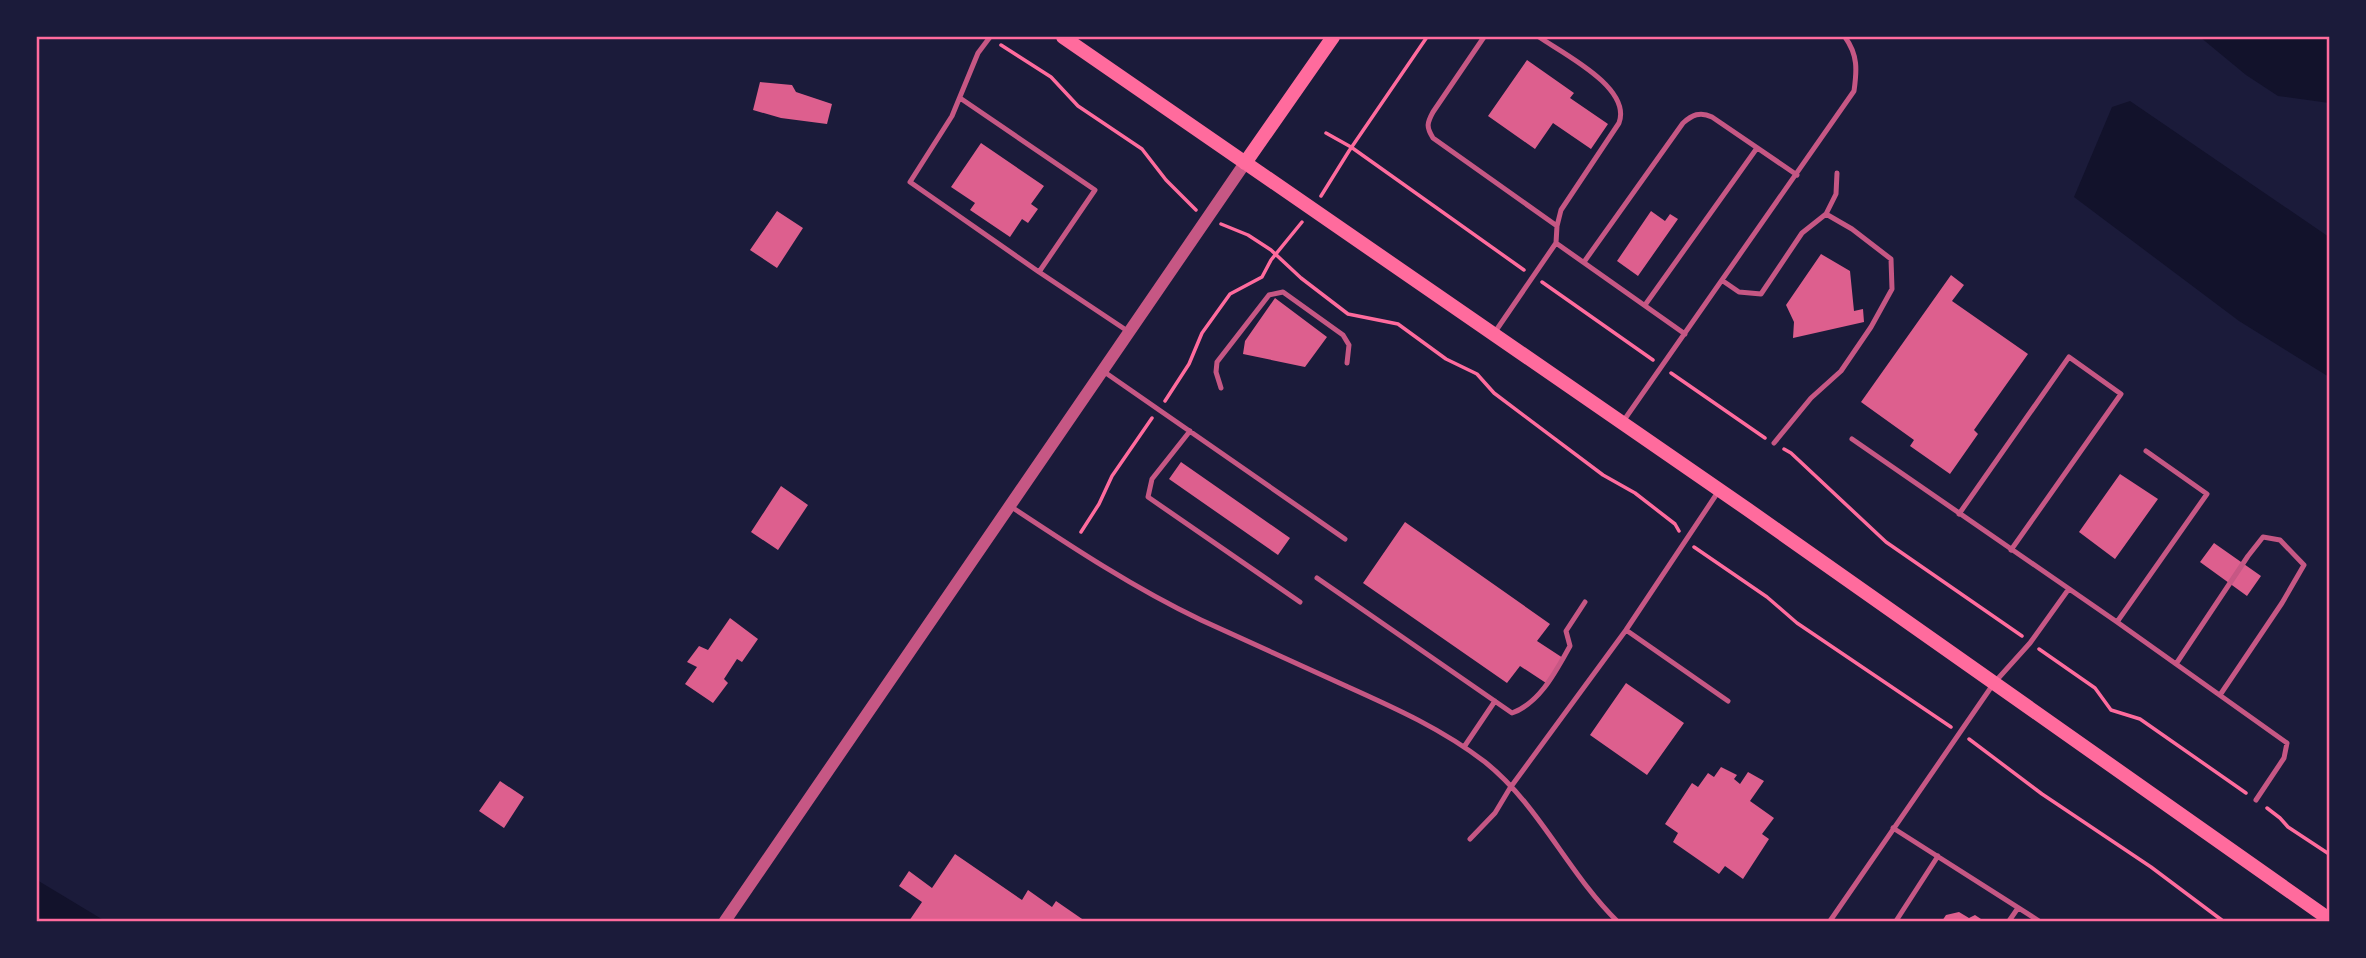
<svg xmlns="http://www.w3.org/2000/svg" width="2366" height="958" font-family="'Archivo Narrow',sans-serif">
  <rect width="100%" height="100%" fill="#1b1b3a"/>
  <path fill="#12122b" d="M2200,37H2329V103L2278,96L2246,75Z
    M2130,101L2329,237V377L2239,321L2074,197L2112,107Z
    M37,880L105,921H37Z"/>
  <path fill="#dd5f8e" d="M1527,60L1574,93L1570,98L1608,124L1591,149L1553,123L1535,149L1488,116Z
    M760,82L792,85L796,92L832,104L827,124L781,118L753,110Z
    M981,143L1044,186L1031,204L1038,209L1028,223L1022,219L1010,237L970,210L975,203L951,187Z
    M777,211L803,228L777,268L750,250Z
    M1651,211L1665,221L1670,214L1678,219L1638,276L1617,261Z
    M1821,254L1850,271L1854,311L1863,309L1864,322L1793,338L1794,322L1786,305Z
    M1951,275L1964,285L1952,301L2028,354L1974,430L1978,434L1950,474L1910,446L1914,440L1861,402Z
    M1275,298L1327,337L1305,367L1243,354L1245,341Z
    M1181,462L1290,538L1278,555L1169,479Z
    M2120,474L2158,499L2115,559L2079,532Z
    M781,486L808,505L778,550L751,532Z
    M1405,522L1550,624L1537,641L1563,658L1546,683L1520,666L1507,683L1363,583Z
    M2214,543L2261,576L2247,596L2200,562Z
    M730,618L758,639L742,662L737,659L724,679L728,683L713,703L685,684L697,667L687,662L699,646L708,650Z
    M1626,683L1684,723L1647,775L1590,735Z
    M1721,767L1737,775L1734,779L1740,784L1748,772L1764,781L1750,801L1774,818L1762,834L1769,839L1743,879L1725,866L1719,874L1673,842L1678,833L1665,824L1692,783L1698,787L1708,773L1714,777Z
    M500,781L524,797L504,828L479,811Z
    M955,854L1022,900L1028,890L1052,907L1056,901L1085,921H909L922,902L899,886L909,871L932,888Z
    M1959,912L1969,918L1975,915L1984,921H1942L1946,915Z"/>
  <g fill="none" stroke-linecap="round" stroke-linejoin="round">
    <path stroke="#ff6b9d" stroke-width="3.5" d="M1001,45L1051,77L1078,106L1142,149L1166,180L1196,210
      M1326,133L1351,147L1524,270
      M1321,196L1349,151L1427,37
      M1221,224L1248,235L1271,250L1301,278L1348,314L1398,324L1446,359L1477,374L1494,393L1603,475L1635,493L1675,524L1679,531
      M1542,282L1653,360
      M1671,373L1765,438
      M1165,401L1189,364L1202,333L1230,294L1262,277L1271,260L1302,222
      M1784,449L1791,453L1886,542L2022,636
      M1081,532L1099,504L1112,476L1152,418
      M1694,547L1767,597L1797,623L1951,727
      M2039,649L2095,688L2111,710L2140,719L2246,793
      M1969,739L2042,794L2151,867L2223,921
      M2267,808L2280,818L2288,827L2329,854"/>
    <path stroke="#c65784" stroke-width="5" d="M1484,37L1433,112C1427,123 1426,127 1433,138L1557,226
      M960,98L1095,190L1039,272L910,182L952,116L978,53L990,37
      M1826,214L1836,194L1837,173
      M1556,243L1685,334
      M1584,262L1683,123C1692,115 1700,111 1712,117L1797,175
      M1039,272L1129,332
      M1723,281L1739,292L1761,294L1802,233L1826,214L1852,229L1891,259L1892,289L1871,327L1841,371L1811,398L1774,443
      M1645,305L1757,148
      M1495,332L1556,243L1557,226L1561,210L1619,123C1632,88 1564,54 1539,37
      M1103,371L1345,539
      M1221,388L1216,372L1217,362L1269,295L1283,292L1343,335L1349,345L1347,363
      M1622,423L1854,91C1857,70 1858,55 1845,37
      M1190,431L1152,479L1148,497L1300,602
      M1852,439L2117,622L2207,494L2146,451
      M1010,506C1072,547 1134,588 1201,620C1249,642 1298,664 1346,686C1395,708 1442,729 1485,762C1539,805 1568,873 1617,921
      M1959,514L2069,357L2121,394L2011,550
      M1317,578L1512,713C1540,703 1556,671 1570,646L1566,631L1585,602
      M2117,622L2287,743L2284,758L2256,800
      M1626,630L1728,701
      M2176,664L2248,556L2263,537L2280,540L2304,565L2282,603L2220,695
      M1464,747L1495,701
      M1893,828L2039,921
      M1470,839L1495,813L1510,788L1626,630L1718,492
      M1830,921L1994,683L2030,643L2068,590
      M1896,921L1938,856
      M2009,921L2018,908"/>
    <path stroke="#c65784" stroke-width="12" d="M725,921L1245,163"/>
    <path stroke="#ff6b9d" stroke-width="14" d="M1063,37L1747,509L2329,919
      M1245,163L1333,37"/>
  </g>
  <rect width="2366" height="958" fill="none" stroke="#1b1b3a" stroke-width="77"/>
  <rect x="38" y="38" width="2290" height="882" fill="none" stroke="#ff6b9d" stroke-width="2.5"/>
</svg>
